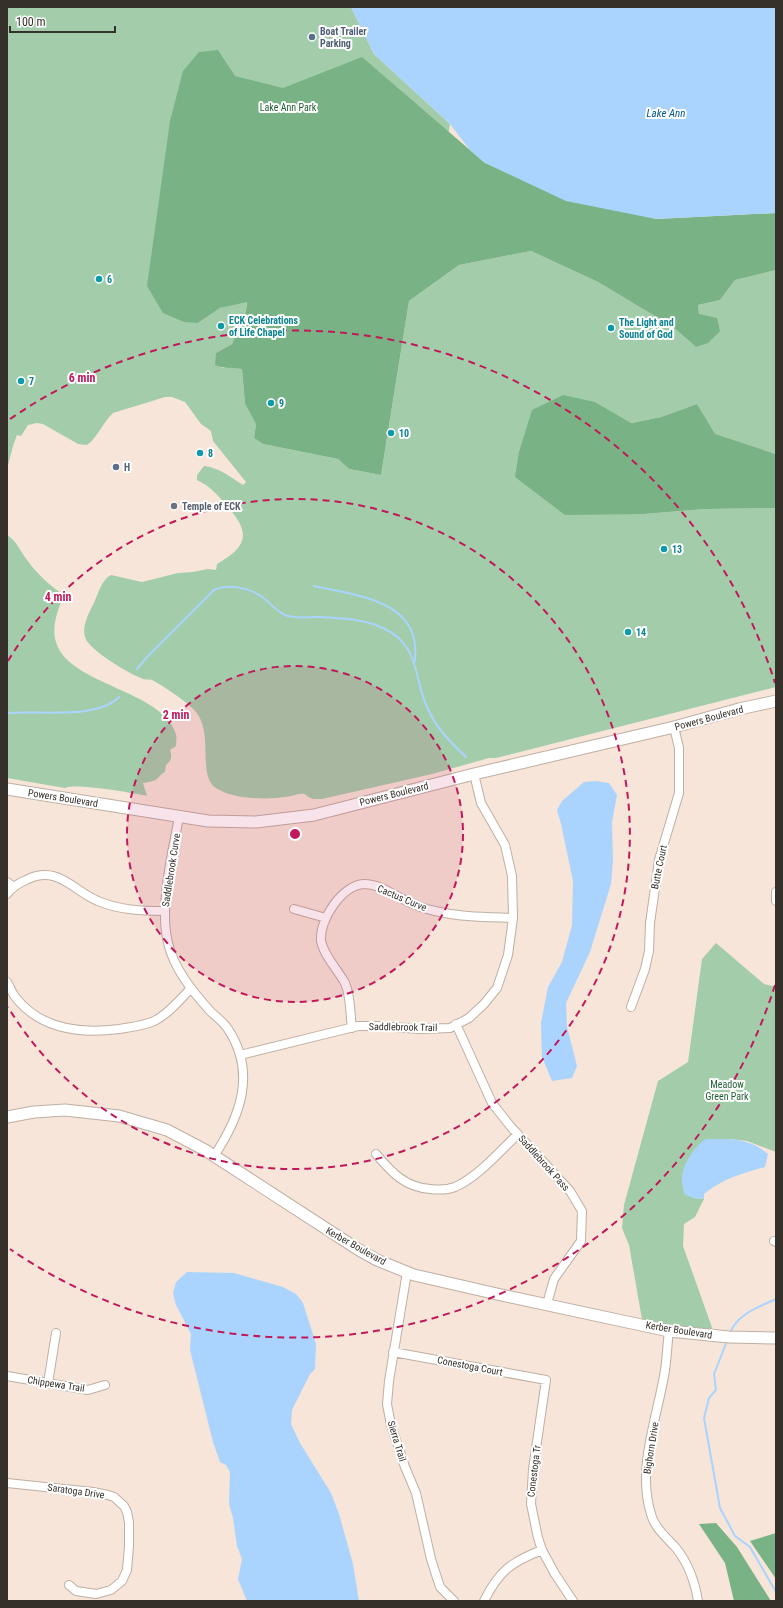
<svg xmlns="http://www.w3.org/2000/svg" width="783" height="1608" font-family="'Roboto Condensed',sans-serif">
  <rect width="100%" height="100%" fill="#f6e5d8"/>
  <path fill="#a3cdaa" d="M7,7H351L374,54L450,124L432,233L219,196L198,323L220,308L247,301C247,316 237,330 232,344L216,353L222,368L230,366L242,369L245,404L256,424L254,438L263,444L338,459L349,469L381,475L409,301L459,265L531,251L598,282L673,327L696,347L699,314L698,305L720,300L735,280L776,270V454L714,434L697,404L661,417L630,423L595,402L644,514L705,509L776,508V687L496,758H489L432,774L322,799C315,799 311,800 305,794C300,793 296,795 291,796C270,800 234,800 216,788C197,776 214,734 196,712C189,703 162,685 152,680C149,679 146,680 143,679C130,674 88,650 85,637C82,627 88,614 93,605C98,595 101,580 111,575L142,582L178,573L193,572L208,569L216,570L217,564C248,546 251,533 227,506C218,495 210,486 197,480V475L204,466C218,467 232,478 243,485L246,482L213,441L211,431L201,424L185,402L172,397H165L113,413C104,421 94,443 86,445L78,444L43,424L37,423L28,425L21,436L17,435L13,446L7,469Z
    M7,535C17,541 20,551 27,560C37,574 49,585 64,595C58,609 51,627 56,642C68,685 163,690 176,734C177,737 176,742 176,746L170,750C172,756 172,760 166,765L165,772C161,774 160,776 157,779C153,782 148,782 143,783L147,796C132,793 76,783 65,788L7,778Z
    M716,943L764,984L776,987V1152L747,1141L730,1139L693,1198L704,1199L695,1217L684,1224L683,1246L715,1336L643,1325L629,1245L622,1228L624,1205L658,1081L688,1062L702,959Z"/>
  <path fill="#79b385" d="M218,50L235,76L283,88L362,57L485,163L656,219L776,213V270L735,280L720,300L698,305L699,314L717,318L720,331L708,343L696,347L673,327L598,282L531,251L459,265L409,301L381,475L349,469L338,459L263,444L254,438L256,424L245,404L242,369C232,367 224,369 215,365L216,353L232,344C237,330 247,316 247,302L220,308L198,323L184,322L163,313L147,286L170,121L183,71L199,52Z
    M563,395L595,402L631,423L661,417L697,404L715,434L776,454V508L705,509L644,514L565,515L515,477L519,452L532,410Z
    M716,1523L737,1547L771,1601H734L725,1563L699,1524Z
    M776,1533V1579L750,1541Z"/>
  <path fill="#aad4fd" d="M351,7H776V213L656,219L566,201L485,163L470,150L450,124L374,54Z
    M596,781L609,783L617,795L612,822L613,860L611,884L590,952L566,1003L567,1027L577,1066L572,1078L552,1081L542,1057L541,1023L548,987L562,962L572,925L573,881L561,824L557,810L562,801L584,782Z
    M706,1139C731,1139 748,1137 768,1154L765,1167C743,1173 722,1179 704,1194V1199L693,1198L684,1194C684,1190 682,1186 682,1181C681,1167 694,1146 706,1139Z
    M187,1272L234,1273L283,1287L296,1294L303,1303L316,1344L315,1369L310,1374L292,1410L291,1424L300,1443L331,1493L339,1514L353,1564L359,1601H247L238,1579L242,1559L237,1546L233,1518L229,1504L230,1472L226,1465L220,1462L213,1442L190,1350L191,1334L176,1305L173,1293L176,1282Z"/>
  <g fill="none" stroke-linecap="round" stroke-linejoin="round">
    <path stroke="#aad4fd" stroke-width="2" d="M314,586C348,594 405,598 414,639C416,646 415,653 415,661
      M137,669L147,657L214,590C228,583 248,588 261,596C269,602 275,610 285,615C295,619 307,617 318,617C339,618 364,619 383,628C421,646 413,677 427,707C436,728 450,742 466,757
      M7,713C38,710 96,720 119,697
      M730,1333C737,1314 759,1307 776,1299
      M727,1341L714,1374L716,1390L709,1398L704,1418L720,1508L735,1536L750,1547L776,1592"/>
    <g stroke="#bfafa3" stroke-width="10">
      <path id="street" d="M179,817C172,855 159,906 168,943C174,969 193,992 211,1012C217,1017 224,1023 228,1029C257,1073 240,1117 214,1156
        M7,882L14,887
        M776,892V901
        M7,894C12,887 19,883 26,880C58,864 73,891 98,901C119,910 142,911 165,911
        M294,909L326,918
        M7,982C10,987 12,993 16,998C41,1029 81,1034 119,1029C130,1027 143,1026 154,1021C167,1015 181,999 191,988
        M631,1007L645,969L649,951L650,923L659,860L679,793V748L674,727
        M456,1024L492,1103L511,1127L570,1191L582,1211L581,1241L554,1279L547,1304
        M352,1028C350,1014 351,996 345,983C338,970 324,956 321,941C319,920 342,885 364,884C381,884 394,896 409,902C417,906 426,909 435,911C460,917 487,917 513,918
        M240,1055L358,1026H379L420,1029L450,1028L469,1018L484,1004L497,988L508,955L513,918L512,876L505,845L481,803L474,774
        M376,1154C392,1173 405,1187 430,1189C438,1190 447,1190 455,1187C478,1177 500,1151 518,1134
        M774,1241L776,1242
        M407,1272L389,1381L387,1404L391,1425L405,1467L416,1493L431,1559L440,1587L454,1601
        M669,1331C667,1346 667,1361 664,1376C656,1421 637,1470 651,1514C654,1527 667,1538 676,1548C688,1563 695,1582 698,1601
        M393,1352L546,1380L533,1469L531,1504L538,1538L542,1550L555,1574L573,1601
        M7,1376L88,1390L105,1385
        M48,1383L56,1333
        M7,1483L93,1492L108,1495L114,1497L124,1506L127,1512L129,1522V1546L127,1570L122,1581L111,1590L96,1594L76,1591L69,1585
        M484,1601C499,1571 511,1562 542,1550"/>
    </g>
    <g stroke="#bfafa3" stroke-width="13">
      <path id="secondary" d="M7,789L208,821L256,822L314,815L474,774L674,727L739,709L776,701
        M7,1117L34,1112L65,1110L119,1116L167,1130L205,1150L359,1250L377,1260L414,1275L497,1294L669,1331L729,1337L776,1338"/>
    </g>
    <use href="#street" stroke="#fff" stroke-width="8"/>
    <use href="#secondary" stroke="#fff" stroke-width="11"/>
  </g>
  <circle cx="295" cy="834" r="168" fill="#c2185b" fill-opacity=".12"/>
  <g fill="none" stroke="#c2185b" stroke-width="2" stroke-dasharray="7 5">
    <circle cx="295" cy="834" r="168"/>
    <path d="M8 661A335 335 0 1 1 8 1007"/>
    <path d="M775 985A503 503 0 0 1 10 1249M10 419A503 503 0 0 1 775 683"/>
  </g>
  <g fill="#5c6f8a" stroke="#fff" stroke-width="1.5">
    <circle cx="312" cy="37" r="4"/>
    <circle cx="116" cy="467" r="4"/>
  </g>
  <g fill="#0f9aa8" stroke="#fff" stroke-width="1.5">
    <circle cx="99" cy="279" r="4"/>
    <circle cx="221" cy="326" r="4"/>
    <circle cx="611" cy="328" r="4"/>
    <circle cx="21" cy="381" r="4"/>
    <circle cx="271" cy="403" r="4"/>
    <circle cx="391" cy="433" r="4"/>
    <circle cx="200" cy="453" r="4"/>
    <circle cx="664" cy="549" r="4"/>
    <circle cx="628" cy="632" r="4"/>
  </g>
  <circle fill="#6b7280" stroke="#fff" stroke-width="1.5" cx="174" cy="506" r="4"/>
  <g text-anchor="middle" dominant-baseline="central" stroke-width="4" stroke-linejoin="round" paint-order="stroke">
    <g font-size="10" font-weight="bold" fill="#4e5e75" stroke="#fff" text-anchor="start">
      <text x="320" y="31">Boat Trailer<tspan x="320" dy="12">Parking</tspan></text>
      <text x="124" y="467">H</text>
    </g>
    <g font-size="10" fill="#1f5e31" stroke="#fff">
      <text x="288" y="107">Lake Ann Park</text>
      <text x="727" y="1084">Meadow<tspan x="727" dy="12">Green Park</tspan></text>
    </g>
    <g font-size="10" font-weight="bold" fill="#0d838f" stroke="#fff" text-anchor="start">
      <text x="107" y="279">6</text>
      <text x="229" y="320">ECK Celebrations<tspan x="229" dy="12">of Life Chapel</tspan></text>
      <text x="619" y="322">The Light and<tspan x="619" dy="12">Sound of God</tspan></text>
      <text x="29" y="381">7</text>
      <text x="279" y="403">9</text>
      <text x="399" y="433">10</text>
      <text x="208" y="453">8</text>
      <text x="672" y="549">13</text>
      <text x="636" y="632">14</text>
    </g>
    <g font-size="10" font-weight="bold" fill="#5b616d" stroke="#fff" text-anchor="start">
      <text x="182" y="506">Temple of ECK</text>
    </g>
    <g font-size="10" fill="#36302a" stroke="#fff">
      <text transform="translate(709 718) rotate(-15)">Powers Boulevard</text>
      <text transform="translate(394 794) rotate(-14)">Powers Boulevard</text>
      <text transform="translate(63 798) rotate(9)">Powers Boulevard</text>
      <text transform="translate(659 867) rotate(-78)">Butte Court</text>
      <text transform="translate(171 870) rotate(-81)">Saddlebrook Curve</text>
      <text transform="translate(402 898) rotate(23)">Cactus Curve</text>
      <text transform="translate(403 1027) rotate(1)">Saddlebrook Trail</text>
      <text transform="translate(544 1163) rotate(48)">Saddlebrook Pass</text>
      <text transform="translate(356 1246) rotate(29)">Kerber Boulevard</text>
      <text transform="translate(679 1330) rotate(9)">Kerber Boulevard</text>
      <text transform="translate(470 1366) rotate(11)">Conestoga Court</text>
      <text transform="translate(56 1384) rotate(9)">Chippewa Trail</text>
      <text transform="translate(397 1441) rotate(73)">Sierra Trail</text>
      <text transform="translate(651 1448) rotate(-81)">Bighorn Drive</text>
      <text transform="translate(534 1471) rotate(-83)">Conestoga Tr</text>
      <text transform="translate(76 1491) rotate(8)">Saratoga Drive</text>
    </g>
    <g font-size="11" font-style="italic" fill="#015894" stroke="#fff">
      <text x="666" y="113">Lake Ann</text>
    </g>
  </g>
  <circle cx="295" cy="834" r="6" fill="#c2185b" stroke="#fff" stroke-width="2"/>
  <g font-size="12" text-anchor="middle" font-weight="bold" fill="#c2185b" stroke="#fff" stroke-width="4" stroke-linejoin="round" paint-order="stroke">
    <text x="82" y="382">6 min</text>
    <text x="58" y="601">4 min</text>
    <text x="176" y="719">2 min</text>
  </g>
  <rect width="783" height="1608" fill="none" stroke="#36302a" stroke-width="16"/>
  <path d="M10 26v6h105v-6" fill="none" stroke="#36302a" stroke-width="2"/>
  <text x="16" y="26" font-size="12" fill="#36302a" stroke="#ffffff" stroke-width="3" paint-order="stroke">100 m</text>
</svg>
